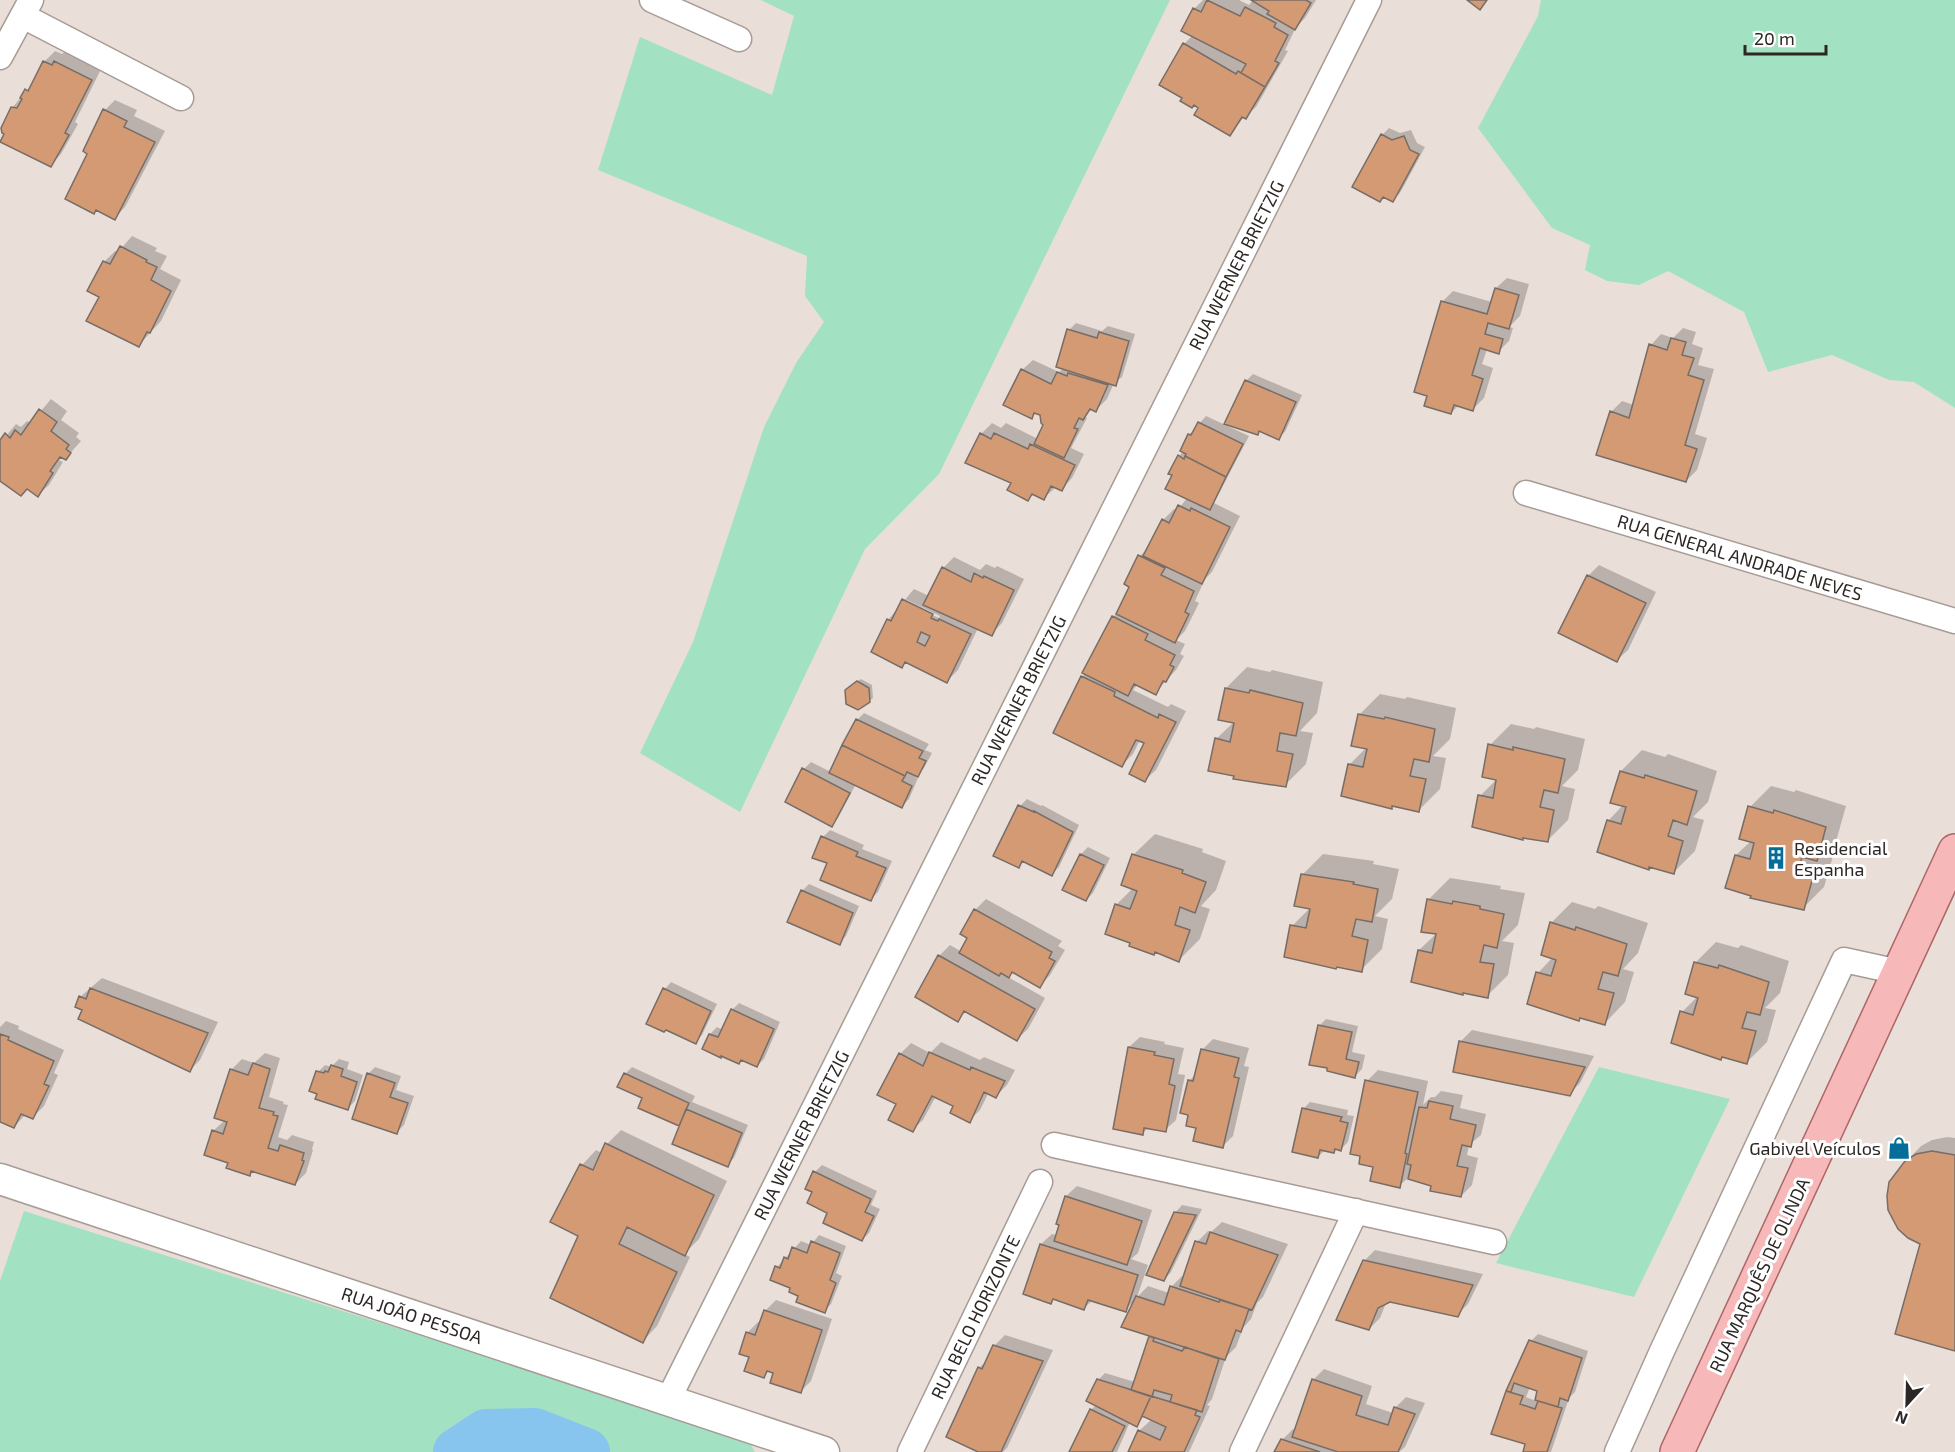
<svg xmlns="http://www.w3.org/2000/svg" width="1955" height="1452" font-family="'Exo 2',sans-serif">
  <rect width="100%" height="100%" fill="#eaded8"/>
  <path fill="#a2e2c2" d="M761,0H1170L939,474L865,549L740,812L640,753L693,642L764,427L796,363L824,322L805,296L807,256L598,170L640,37L772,95L794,16Z
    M1541,0H1955V408L1914,382L1889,380L1832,355L1768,372L1744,312L1668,271L1639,285L1607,281L1585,270L1590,245L1552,228L1478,128L1538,16Z
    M1599,1067L1730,1099L1634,1297L1496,1263Z
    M24,1211L747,1438L755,1452H0V1281Z"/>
  <path fill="#0003" fill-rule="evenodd" d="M1203,0H1239L1249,5L1253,0H1316L1305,18L1296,27L1285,50L1288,51L1256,107L1244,117L1229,135L1201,107L1184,44L1193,35L1194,9Z
    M55,51L62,54L66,51L101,69L75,122L78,124L61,154L51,165L12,108L33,83L44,62Z
    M115,100L137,110L134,116L165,131L125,207L115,218L97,209L94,212L89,153L105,110Z
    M1389,128L1400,133L1411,130L1417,143L1425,147L1400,193L1393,200L1384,196L1380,200L1382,135Z
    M132,236L157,248L155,251L167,256L160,269L181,280L161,321L139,345L101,296L104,262L115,251L118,252Z
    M1507,278L1529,284L1520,316L1509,327L1513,328L1509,341L1498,352L1487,349L1482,364L1493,368L1484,398L1473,409L1459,405L1451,413L1442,302L1453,291L1492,302L1496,288Z
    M1076,323L1102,331L1108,326L1135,334L1122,377L1114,383L1107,399L1096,410L1092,408L1084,417L1087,418L1071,448L1084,454L1072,478L1062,489L1055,488L1044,498L1034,493L1028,499L1013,483L981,434L992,423L1001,428L1006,423L1038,439L1045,425L1041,414L1037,412L1032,417L1022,370L1033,360L1059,372L1064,368L1069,330Z
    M1683,328L1696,332L1692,344L1703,348L1698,365L1714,369L1695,434L1707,438L1697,470L1686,481L1611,412L1622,401L1634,405L1651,345L1661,334L1673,338Z
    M1253,374L1302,395L1285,432L1278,438L1260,430L1257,433L1246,381Z
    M51,399L67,411L61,420L79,433L76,437L81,441L65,459L62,456L59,460L63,462L49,485L38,495L28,488L0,479V443L16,424L21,427L27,421L31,423Z
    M1206,416L1249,436L1214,503L1240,516L1212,572L1205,579L1195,601L1199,603L1185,631L1176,640L1185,644L1180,654L1184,656L1176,670L1155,693L1138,684L1133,690L1168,707L1171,704L1186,711L1156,770L1145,780L1146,743L1140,740L1133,754L1122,765L1055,732L1113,617L1120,610L1131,587L1140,556L1150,546L1163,520L1174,509L1177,511L1187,498L1174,475L1179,456L1184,451L1189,435Z
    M954,557L980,570L986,564L995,568L997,566L1024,579L1002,623L991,634L978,628L958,670L947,681L907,661L901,666L888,620L914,589L929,596L943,568ZM905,599L940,616L939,618L905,602Z
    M1599,565L1656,592L1628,650L1617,660L1588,576Z
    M1247,667L1270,672L1272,670L1323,682L1317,713L1300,731L1313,733L1306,764L1285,785L1216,739L1234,722L1226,688Z
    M861,679L872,685L873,698L869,701L849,687Z
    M1380,694L1405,699L1407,697L1456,708L1450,739L1433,756L1446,758L1440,789L1419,810L1394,805L1391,807L1349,765L1366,748L1359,715Z
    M864,713L929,744L925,750L932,753L924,768L915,777L918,778L909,799L902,806L856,784L838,818L831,825L787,802L804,769L811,762L831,772L857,720Z
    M1511,724L1534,729L1536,727L1585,739L1578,770L1562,786L1575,789L1568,820L1547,841L1480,796L1497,779L1490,745Z
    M1642,750L1665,757L1668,754L1717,771L1708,802L1693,817L1704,820L1695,851L1674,872L1651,865L1648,868L1608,821L1623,805L1612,802L1621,771Z
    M1771,786L1794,792L1796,790L1846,806L1837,838L1823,853L1833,856L1824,887L1803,908L1736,855L1751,841L1750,807Z
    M1027,799L1041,806L1042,805L1079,825L1059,867L1052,874L1025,860L1019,867L1020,806Z
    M830,830L864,845L862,849L892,861L878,892L871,899L829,862L823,837Z
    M1155,834L1203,849L1202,852L1226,861L1216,890L1201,906L1210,909L1200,939L1179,960L1116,905L1133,888V855Z
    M1088,847L1110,858L1093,893L1086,900L1064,889L1081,854Z
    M1323,854L1374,861L1373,864L1399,869L1392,899L1375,916L1388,919L1382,949L1361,970L1292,926L1310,908L1302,875Z
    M1450,878L1501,886L1500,889L1525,893L1518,925L1502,941L1514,943L1508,975L1487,996L1419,950L1437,933L1422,930L1429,899Z
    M809,884L859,906L846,936L839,943L802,891Z
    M986,899L1062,941L1058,946L1065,950L1050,975L1040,986L1013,971L1008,977L1045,998L1028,1029L1017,1039L966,1011L958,1020L939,956L950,945L962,952L970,938L975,910Z
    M1572,902L1595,909L1598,906L1648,923L1638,953L1623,969L1634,972L1625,1002L1604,1024L1581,1017L1579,1020L1538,973L1553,957L1551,923Z
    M1716,942L1738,948L1741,945L1789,961L1780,993L1765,1008L1776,1010L1767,1042L1746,1063L1682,1012L1698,996L1695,963Z
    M102,978L218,1022L200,1060L190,1070L83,1009L80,997Z
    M671,982L717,1004L702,1035L695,1042L665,989Z
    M739,1003L780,1022L764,1059L757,1066L742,1059L739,1062L722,1055L710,1034L717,1027L723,1030L732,1010Z
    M1326,1019L1358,1026L1352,1052L1365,1055L1362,1069L1355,1076L1319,1026Z
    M6,1021L19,1026L18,1029L64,1050L54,1073L58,1075L44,1106L33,1117L26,1114L14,1127L0,1120V1027Z
    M1472,1030L1594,1056L1580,1083L1569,1094L1455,1071L1461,1041Z
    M1140,1037L1165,1042L1164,1044L1184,1048L1178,1074L1185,1075L1176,1120L1165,1130L1149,1127L1142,1134L1129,1047Z
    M1213,1039L1249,1048L1244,1066L1249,1067L1233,1136L1223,1146L1198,1127L1190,1113L1189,1081L1197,1073L1202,1050Z
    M941,1042L980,1060L984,1057L1015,1070L1007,1085L996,1096L989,1092L980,1110L969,1121L955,1105L936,1096L923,1120L912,1130L898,1104L900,1054L911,1043L930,1053Z
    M265,1053L280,1058L269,1097L284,1102L283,1104L288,1105L278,1137L287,1140L292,1135L314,1142L312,1149L313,1150L306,1173L295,1184L253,1170L249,1174L230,1162L213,1131L225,1120L231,1070L242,1059L254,1063Z
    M339,1059L349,1062L347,1069L363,1075L355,1101L348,1108L318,1072L325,1065L331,1067Z
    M375,1067L401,1076L396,1090L414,1096L404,1125L397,1132L368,1074Z
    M632,1067L695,1096L692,1102L748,1125L734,1158L727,1165L681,1125L640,1107L644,1097L619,1086L625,1074Z
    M1378,1070L1428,1081L1423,1105L1431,1097H1435L1441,1091L1463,1095L1460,1108L1486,1114L1481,1135L1469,1145L1467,1155L1478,1158L1472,1185L1461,1196L1408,1178L1399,1186L1374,1166L1367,1081Z
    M1310,1102L1348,1110L1347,1115L1354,1116L1348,1142L1341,1149L1337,1148L1333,1151L1325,1150L1318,1157L1303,1109Z
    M621,1130L727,1181L699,1239L684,1254L690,1257L657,1326L643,1341L580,1236L552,1222L582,1165L596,1150L602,1153L607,1144Z
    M1947,1137L1955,1138V1350L1922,1243L1906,1162L1921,1146L1932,1140Z
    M822,1165L877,1191L871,1205L880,1209L869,1233L862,1240L829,1212L814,1191L807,1188L815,1172Z
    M1077,1186L1152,1210L1138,1253L1131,1259L1148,1265L1137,1297L1148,1286L1169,1293L1171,1287L1182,1276L1185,1277L1197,1242L1208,1231L1211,1232L1222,1222L1288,1244L1263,1297L1257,1303L1251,1319L1243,1328L1236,1347L1226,1357L1212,1399L1207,1405L1210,1406L1189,1452H1130L1139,1431L1152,1419L1145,1415L1137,1425L1130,1422L1117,1452H1071L1091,1410L1096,1405L1098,1380L1105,1373L1135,1382L1151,1335L1134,1301L1125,1310L1093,1300L1084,1308L1054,1298L1051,1302L1025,1293L1041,1244L1052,1234L1057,1235L1066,1196Z
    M1182,1205L1202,1209L1171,1272L1164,1280L1175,1213Z
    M819,1235L846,1246L836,1273L842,1276L831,1304L824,1311L800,1295L777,1267L801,1241L811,1245Z
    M1375,1250L1483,1274L1468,1304L1457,1315L1390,1300L1386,1303L1380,1318L1369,1329L1364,1261Z
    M776,1300L832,1319L811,1381L800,1392L775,1372L770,1370L764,1376L751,1356L747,1333L758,1322L761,1323L765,1311Z
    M1538,1334L1588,1351L1575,1392L1566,1401H1568L1551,1452H1524L1527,1443L1493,1433L1512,1380L1531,1341ZM1530,1387L1539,1390L1536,1401L1526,1397Z
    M1005,1335L1053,1350L1007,1448L1003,1452H982L979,1368L989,1358L995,1345Z
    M1324,1369L1372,1386L1366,1404L1393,1413L1395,1408L1406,1397L1425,1403L1405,1447L1399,1452H1343L1336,1450L1335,1452H1276L1282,1440L1293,1429L1296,1430L1313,1380Z"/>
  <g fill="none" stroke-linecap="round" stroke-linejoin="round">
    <path stroke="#87c5ef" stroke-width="48" d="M457,1452L486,1433L535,1432L586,1452"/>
  </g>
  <path fill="#d49a74" stroke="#776d67" stroke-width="1.5" fill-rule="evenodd" d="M1207,0L1240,16L1245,7L1276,23L1274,27L1288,35L1275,61L1279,63L1265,87L1241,73L1246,64L1181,31L1193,8L1201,12Z
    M1251,0H1306L1311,3L1295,30L1267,14L1269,11Z
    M1467,0H1487L1480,10Z
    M1183,43L1236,74L1238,71L1265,87L1246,119L1242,117L1230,136L1194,115L1198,108L1194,105L1192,108L1180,101L1182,98L1159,85Z
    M43,61L52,65L54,61L92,80L65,133L69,135L51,167L0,142L4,134L2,133L1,128L11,107L17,108L22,99L20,98L25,89L28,91Z
    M103,109L127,121L124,127L155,142L115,220L96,210L94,214L65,199L87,154L83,151Z
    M1381,134L1392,140L1404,136L1410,150L1419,154L1393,202L1383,197L1380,202L1352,187Z
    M120,246L147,260L146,262L157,267L151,280L171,291L150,333L147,332L139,347L86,321L99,297L87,291L103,261L110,264Z
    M1495,288L1519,295L1509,329L1488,323L1485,334L1503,339L1499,354L1480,348L1472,375L1483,379L1473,411L1454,405L1451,414L1424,406L1427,396L1414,392L1441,301L1487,314Z
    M1067,329L1097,338L1099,332L1129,341L1116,386L1056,367Z
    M1671,338L1686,342L1682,355L1694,358L1688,375L1704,380L1685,445L1697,449L1686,482L1596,455L1610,411L1629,418L1649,344L1667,350Z
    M1021,369L1051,384L1057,372L1067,376L1068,373L1108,385L1096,412L1090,409L1083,420L1079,418L1074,428L1078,429L1064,458L1034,444L1043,425L1041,423L1040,415L1034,413L1032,419L1003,405Z
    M1245,380L1296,402L1279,440L1259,431L1258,435L1224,424Z
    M39,409L57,422L51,431L69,445L66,449L71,453L66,460L60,457L50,471L53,473L38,497L27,489L21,496L0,481V440L5,433L10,438L15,430L21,435Z
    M1198,422L1243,444L1226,477L1185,456L1186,454L1180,451L1188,434L1191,435Z
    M980,433L991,439L994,433L1028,449L1030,444L1075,465L1062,491L1051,486L1044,500L1032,494L1028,501L1007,490L1011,483L965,463Z
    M1178,455L1184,459L1185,456L1226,477L1210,510L1165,489L1172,475L1168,474Z
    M1178,505L1190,511L1191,508L1230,527L1202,584L1143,556L1162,519L1169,523Z
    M1138,555L1165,568L1161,575L1194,591L1185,612L1189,614L1175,643L1116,614L1129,587L1124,584Z
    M942,567L971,582L974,573L983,578L984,576L1014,590L992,636L923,605Z
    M1587,575L1646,603L1617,662L1558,633Z
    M902,599L933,614L931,618L938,621L939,619L971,634L947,683L905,662L902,668L871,652L887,619L891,621ZM921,632L930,636L925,646L917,642Z
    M1112,616L1148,634L1145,640L1175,655L1170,665L1174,667L1166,682L1163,681L1156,695L1134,684L1128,696L1082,673Z
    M1081,676L1115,692L1114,696L1158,718L1159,714L1176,722L1145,782L1129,774L1144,743L1136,740L1122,767L1053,733Z
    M857,681L869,688L870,702L858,710L846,704L845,690Z
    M1225,688L1249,693L1250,690L1303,703L1296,736L1280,733L1277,751L1293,754L1286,787L1233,779L1234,776L1208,771L1215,738L1230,742L1234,723L1218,720Z
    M1358,714L1384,719L1385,717L1435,729L1429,762L1414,759L1410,776L1426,779L1419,812L1392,806V809L1341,796L1348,764L1363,767L1367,749L1351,746Z
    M856,719L923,751L919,758L926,761L918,777L907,772L905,776L842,745Z
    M1488,744L1513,750V747L1565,759L1558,793L1544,790L1540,807L1554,810L1548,842L1523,838V840L1472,827L1478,795L1493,798L1496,780L1482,777Z
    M842,745L905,776L902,781L912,786L902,808L829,773Z
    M802,768L850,793L832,827L785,802Z
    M1620,771L1644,778L1645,775L1697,791L1687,825L1673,820L1668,836L1683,841L1674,874L1649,867V870L1597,852L1607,820L1621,824L1626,807L1610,803Z
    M1018,805L1034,812V811L1073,832L1052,876L1022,861L1019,868L993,856Z
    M1748,806L1773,813L1774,810L1826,827L1817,861L1802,857L1798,872L1813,877L1804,910L1750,898L1751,896L1725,888L1735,855L1750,859L1754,843L1739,839Z
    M821,836L858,852L856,856L886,868L871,901L820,880L827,863L812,858Z
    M1080,854L1104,865L1086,901L1062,890Z
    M1132,854L1183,870L1182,873L1206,882L1195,913L1180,907L1175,925L1190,930L1179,962L1155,952L1154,955L1129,946L1130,943L1105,934L1115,904L1130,909L1137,891L1121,885Z
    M1301,874L1354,882L1353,884L1378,889L1372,922L1356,919L1352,936L1368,940L1362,972L1337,967L1336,969L1284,957L1290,925L1306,928L1310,909L1294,906Z
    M801,890L853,913L840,945L787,922Z
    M1427,899L1452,904L1453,901L1480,906V909L1504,914L1497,948L1484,945L1480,962L1494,964L1488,998L1463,993V995L1411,982L1418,950L1432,953L1436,934L1421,932Z
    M974,909L1052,952L1049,958L1055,961L1040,988L1012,972L1009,978L1001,973L999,976L959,953L967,938L960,934Z
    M1550,922L1575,930L1576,927L1627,944L1618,976L1603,972L1598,989L1614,993L1605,1025L1580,1018L1579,1021L1527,1004L1536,972L1551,976L1556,960L1541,955Z
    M938,955L1035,1009L1017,1041L964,1011L958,1022L915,997Z
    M1694,962L1718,968L1719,965L1769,982L1760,1015L1747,1012L1742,1028L1756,1031L1747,1064L1722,1057L1721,1060L1671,1043L1680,1011L1693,1015L1698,998L1685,994Z
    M90,988L208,1033L190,1072L78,1019L82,1010L75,1007L79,996L86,999Z
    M663,988L711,1011L696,1044L666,1030L664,1032L646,1024Z
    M731,1009L774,1029L757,1067L741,1060L739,1064L721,1056V1058L702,1049L709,1034L718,1037Z
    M1318,1025L1352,1032L1346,1059L1359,1062L1355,1078L1327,1071V1068L1309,1065Z
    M0,1034L9,1037L8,1040L54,1061L44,1084L49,1086L33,1119L21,1114L14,1128L0,1122Z
    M1459,1041L1585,1067L1570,1096L1453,1072Z
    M1128,1047L1155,1052L1154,1055L1174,1059L1169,1084L1175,1086L1166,1132L1144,1128L1143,1135L1113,1129Z
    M1201,1049L1239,1058L1234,1077L1239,1078L1223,1148L1193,1141L1196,1128L1186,1126L1188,1115L1180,1113L1188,1080L1193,1081Z
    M929,1052L970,1070L971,1067L1005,1081L996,1098L984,1092L970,1123L950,1113L953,1106L932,1096L913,1132L888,1120L896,1104L877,1095L899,1053L923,1066Z
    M253,1063L270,1069L259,1108L274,1112L273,1115L278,1116L268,1148L278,1151L280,1145L304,1153L302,1160L304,1161L295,1185L251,1171L250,1176L226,1168L228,1163L204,1155L212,1130L223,1134L227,1122L214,1118L230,1069L248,1075Z
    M331,1065L343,1069L341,1076L357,1082L348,1110L315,1099L317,1094L309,1091L316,1071L324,1073L325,1071L328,1072Z
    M367,1073L395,1083L390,1097L408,1103L397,1134L352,1119Z
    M624,1073L689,1103L679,1126L638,1108L642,1098L617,1087Z
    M1365,1080L1418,1092L1405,1153L1407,1154L1400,1188L1370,1181L1373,1167L1359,1164L1360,1156L1350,1154Z
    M1429,1101L1453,1106L1450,1119L1476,1125L1471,1147L1462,1145L1457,1166L1468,1168L1461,1197L1430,1191L1431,1186L1408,1179L1411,1165L1407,1164L1419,1107L1427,1108Z
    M1302,1108L1342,1117L1340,1121L1348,1123L1341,1151L1335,1149L1334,1153L1320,1150L1318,1158L1292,1152Z
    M686,1109L742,1133L728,1167L672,1144Z
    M605,1143L714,1195L685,1256L627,1227L619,1244L677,1272L643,1343L550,1298L578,1236L550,1222L580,1164L593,1170Z
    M1932,1151L1955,1155V1351L1895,1334L1920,1244L1908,1238L1898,1229L1888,1210L1887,1196L1889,1182L1905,1161L1916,1154Z
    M813,1171L871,1199L865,1212L874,1216L862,1241L823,1223L827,1213L807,1203L812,1192L805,1189Z
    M1065,1196L1142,1221L1127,1265L1054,1241L1059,1225L1056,1224Z
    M1174,1212L1196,1215L1164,1281L1146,1275Z
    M1210,1232L1278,1255L1252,1310L1180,1286L1195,1241L1206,1244Z
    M811,1241L840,1253L830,1280L836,1283L825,1313L796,1302L798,1296L789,1292L790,1288L770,1280L775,1266L780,1268L784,1257L788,1259L792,1247L807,1253Z
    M1040,1244L1138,1275L1126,1312L1088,1300L1084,1310L1053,1299L1051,1304L1023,1294Z
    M1363,1260L1473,1285L1458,1317L1390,1302L1378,1308L1369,1330L1336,1320Z
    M1170,1286L1219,1302L1220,1300L1249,1309L1241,1332L1236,1330L1225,1360L1121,1327L1136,1296L1164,1305Z
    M764,1310L822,1330L801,1393L770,1383L773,1373L767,1371L764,1378L744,1371L749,1357L739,1354L746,1332L755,1335Z
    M1149,1336L1154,1338L1153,1341L1182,1351L1185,1347L1219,1359L1202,1412L1170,1402L1172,1395L1154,1390L1152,1397L1131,1390Z
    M1529,1340L1582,1358L1568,1401L1560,1398L1558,1407L1535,1400L1537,1391L1514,1383L1511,1392L1506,1391Z
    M993,1345L1043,1361L1001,1452H978L946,1437L978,1367L982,1369Z
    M1097,1379L1151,1396L1137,1427L1086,1401Z
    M1312,1379L1362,1396L1356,1415L1388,1425L1394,1407L1415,1414L1398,1452H1338L1292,1437Z
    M1506,1391L1523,1396L1520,1404L1535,1409L1538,1401L1562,1408L1547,1452H1523L1525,1444L1491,1434Z
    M1151,1396L1197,1410L1195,1415L1200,1417L1184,1452H1128L1138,1430L1160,1440L1166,1427L1142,1416Z
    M1090,1409L1125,1426L1112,1452H1069Z
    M1281,1439L1320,1452H1274Z"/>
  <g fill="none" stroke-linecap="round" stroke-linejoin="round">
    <g stroke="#a79b96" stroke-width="27">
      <path id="minor" d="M652,0L739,39
        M23,16L181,98
        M0,57L31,0
        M1526,493L1955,621
        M1054,1145L1494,1242
        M668,1400L1369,0
        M910,1452L1040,1182
        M1242,1452L1356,1211
        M1617,1452L1662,1351L1844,960L1899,972"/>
    </g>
    <g stroke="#a79b96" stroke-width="33">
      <path id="tertiary" d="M0,1179L824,1452"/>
    </g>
    <g stroke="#ac6667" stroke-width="36">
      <path id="primary" d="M1677,1452L1955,851"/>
    </g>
    <use href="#minor" stroke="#fff" stroke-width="24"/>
    <use href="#tertiary" stroke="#fff" stroke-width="30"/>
    <use href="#primary" stroke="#f7b8b9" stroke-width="33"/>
  </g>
  <defs>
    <g id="building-bare" transform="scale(1.8)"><path d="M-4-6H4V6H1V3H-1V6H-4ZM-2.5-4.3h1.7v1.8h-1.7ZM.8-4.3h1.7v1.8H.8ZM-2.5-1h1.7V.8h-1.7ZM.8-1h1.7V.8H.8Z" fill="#046d9a" stroke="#fff" stroke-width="2.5" paint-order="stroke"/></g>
    <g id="shop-bare" transform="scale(1.8)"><path d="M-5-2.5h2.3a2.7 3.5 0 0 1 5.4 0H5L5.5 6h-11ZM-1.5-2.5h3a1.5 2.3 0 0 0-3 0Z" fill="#046d9a" stroke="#fff" stroke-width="2.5" paint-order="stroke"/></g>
  </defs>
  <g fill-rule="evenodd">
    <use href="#building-bare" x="1776" y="858"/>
    <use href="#shop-bare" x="1899" y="1148"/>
  </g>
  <g text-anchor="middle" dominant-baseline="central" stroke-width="6" stroke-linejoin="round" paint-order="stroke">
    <g font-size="18" fill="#2c2725" stroke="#fff">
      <text transform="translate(1236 265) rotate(-63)">RUA WERNER BRIETZIG</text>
      <text transform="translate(1740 557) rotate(17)">RUA GENERAL ANDRADE NEVES</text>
      <text transform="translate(1018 700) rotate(-63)">RUA WERNER BRIETZIG</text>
      <text transform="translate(801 1135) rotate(-63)">RUA WERNER BRIETZIG</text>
      <text transform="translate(1759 1275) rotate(-65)">RUA MARQUÊS DE OLINDA</text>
      <text transform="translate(412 1315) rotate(18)">RUA JOÃO PESSOA</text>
      <text transform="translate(975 1317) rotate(-64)">RUA BELO HORIZONTE</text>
    </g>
    <g font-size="18" fill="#2c2725" stroke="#fff" text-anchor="start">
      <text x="1794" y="848">Residencial<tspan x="1794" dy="21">Espanha</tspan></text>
      <text x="1881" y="1148" text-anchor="end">Gabivel Veículos</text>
    </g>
  </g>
  <g transform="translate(1907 1404) rotate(202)" stroke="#ffffff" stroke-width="4.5" paint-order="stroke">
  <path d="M0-4.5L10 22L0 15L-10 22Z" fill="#2c2725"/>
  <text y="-9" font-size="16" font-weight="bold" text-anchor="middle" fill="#2c2725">N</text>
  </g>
  <path d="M1745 45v9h81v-9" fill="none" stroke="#2c2725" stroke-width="3"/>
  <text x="1754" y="45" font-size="18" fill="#2c2725" stroke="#ffffff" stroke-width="4.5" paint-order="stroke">20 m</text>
</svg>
